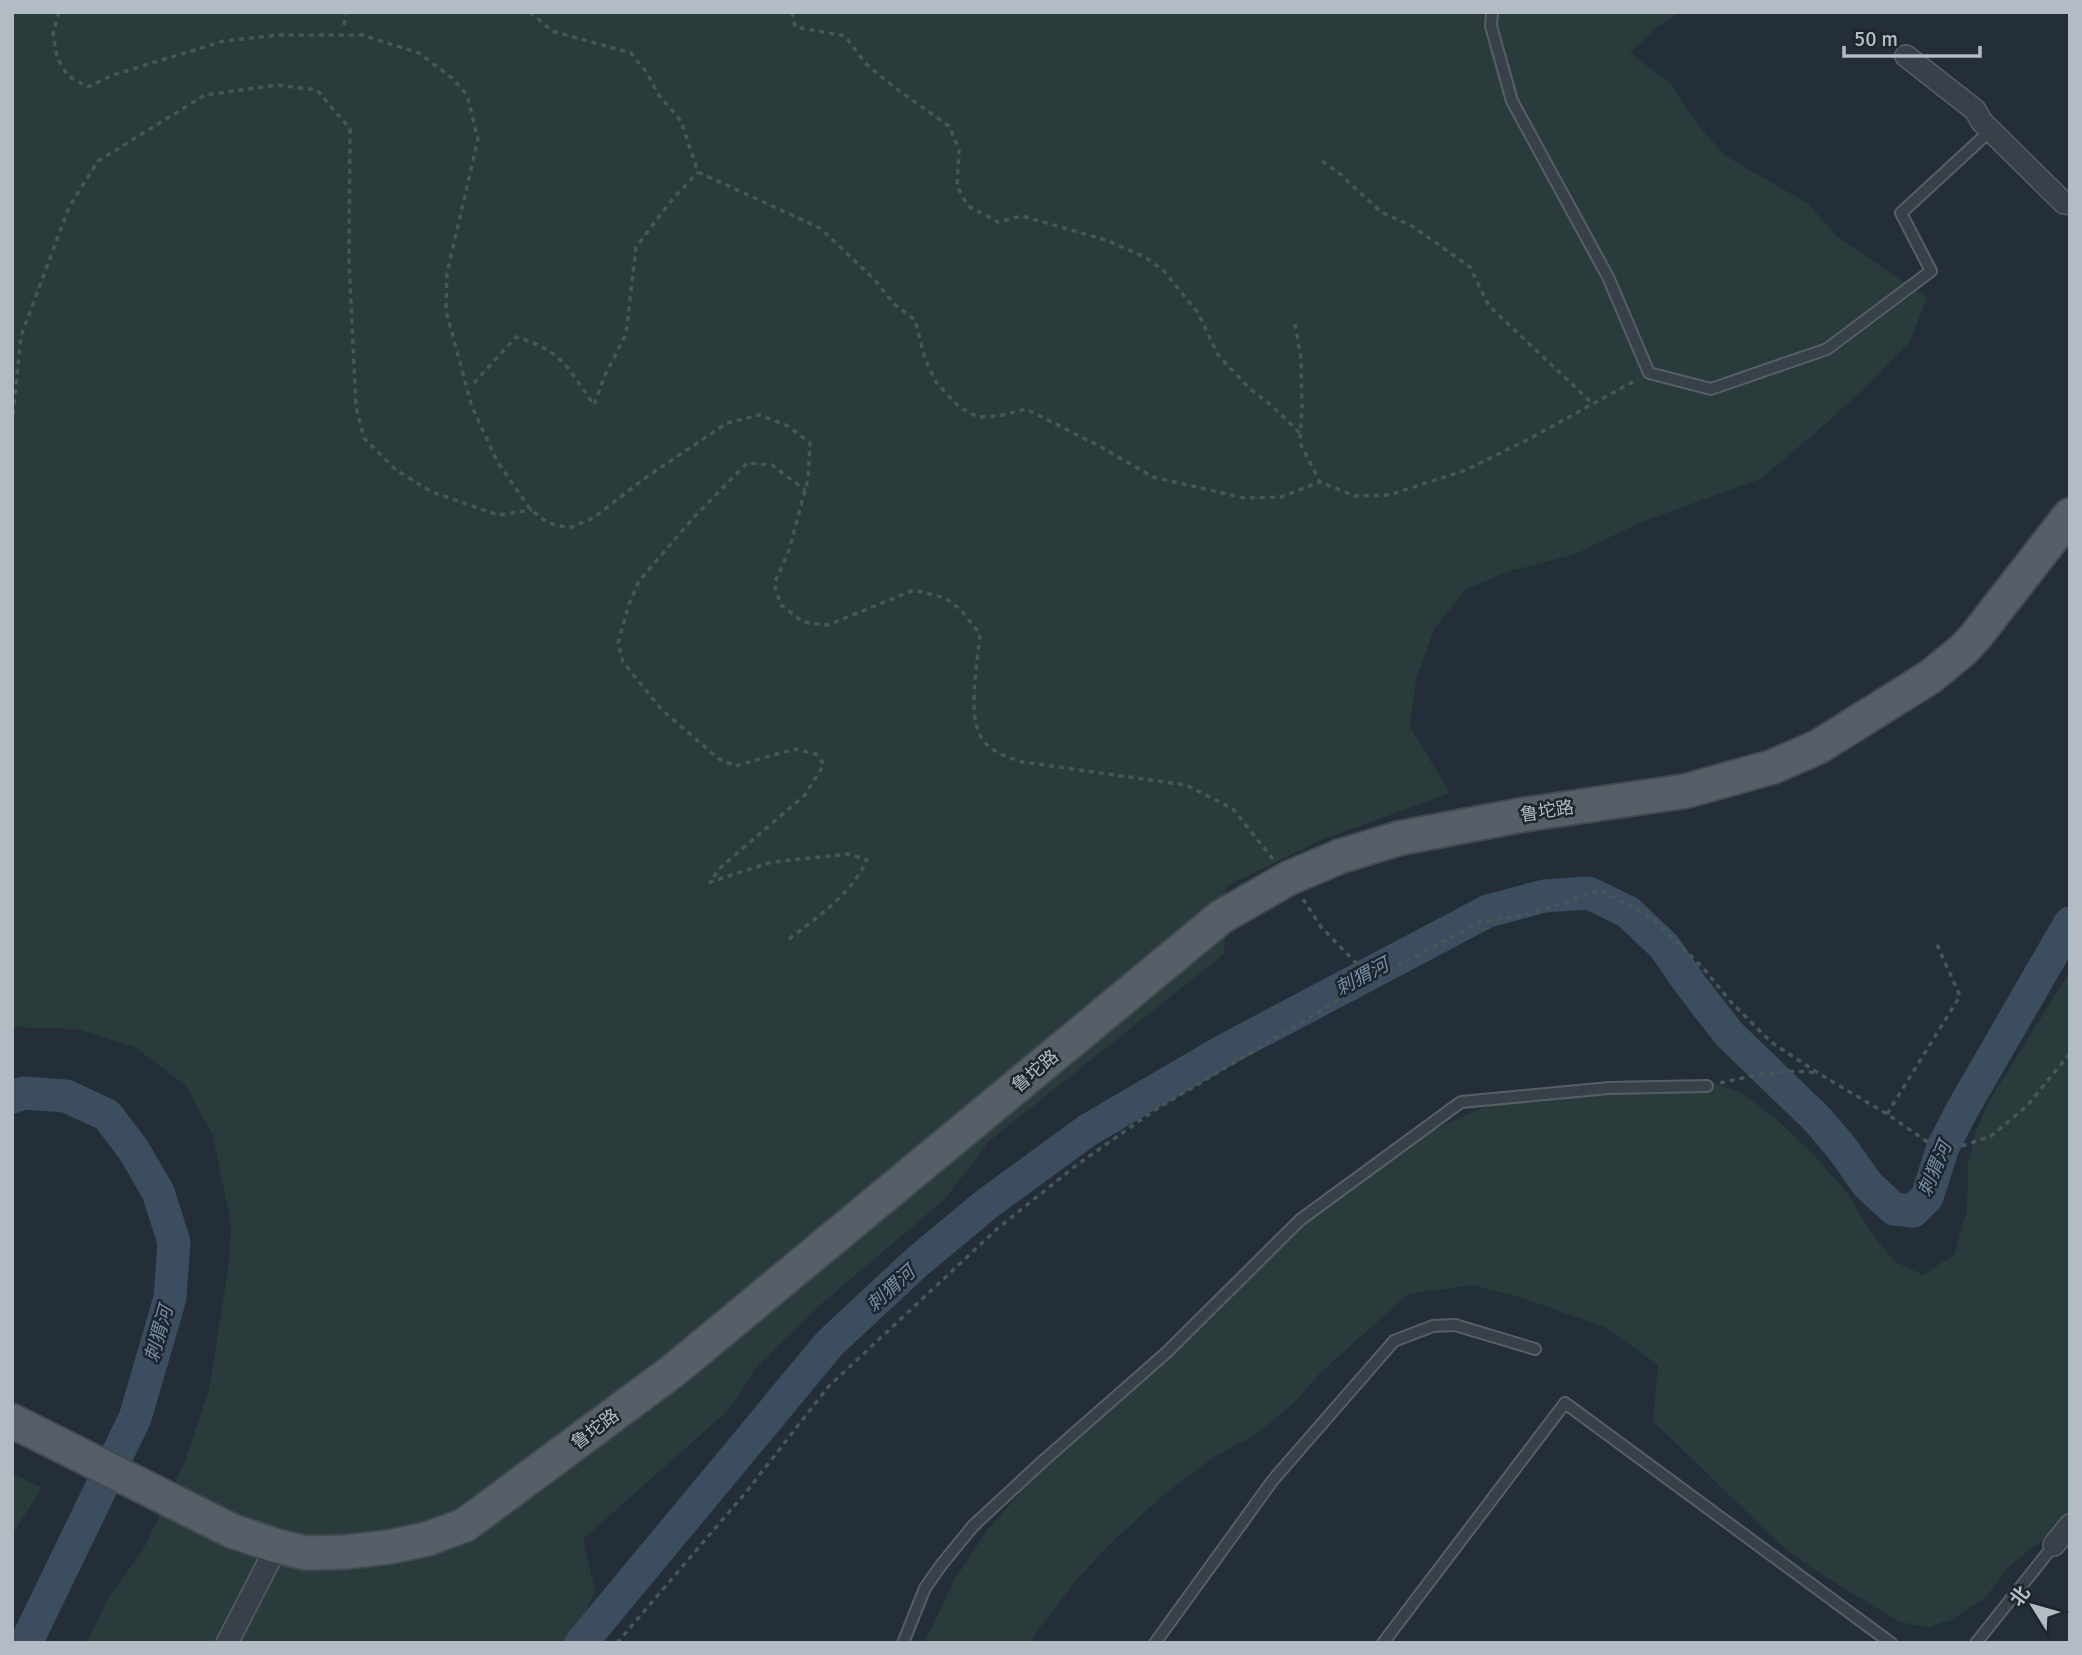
<svg xmlns="http://www.w3.org/2000/svg" width="2082" height="1655" font-family="Signika,'Noto Sans SC',sans-serif">
  <rect width="100%" height="100%" fill="#242e38"/>
  <path fill="#293c3b" d="M12,12H1679L1653,30L1630,53L1671,84L1695,121L1724,155L1807,203L1838,237L1927,298L1910,341L1870,383L1821,428L1760,479L1639,523L1573,555L1506,572L1466,589L1434,629L1416,680L1410,727L1450,793L1321,840L1227,886L1224,954L989,1141L945,1199L820,1305L756,1368L740,1393L724,1414L583,1539L595,1591L571,1643H87L108,1598L143,1550L184,1464L209,1390L229,1263L231,1224L213,1136L186,1086L135,1047L77,1029L12,1027Z
    M2070,971V1539H2044L2010,1565L1986,1597L1951,1620L1925,1628L1898,1621L1813,1569L1781,1545L1653,1421L1658,1365L1605,1327L1522,1298L1473,1285L1408,1294L1319,1374L1294,1403L1255,1435L1212,1458L1166,1493L1112,1542L1076,1580L1035,1634L1031,1643H924L955,1579L988,1529L1032,1480L1126,1396L1237,1290L1291,1228L1396,1152L1433,1130L1493,1103L1632,1080H1704L1738,1091L1775,1118L1814,1155L1847,1193L1872,1234L1895,1262L1923,1275L1954,1255L1967,1211L1968,1165L1975,1134L1988,1103Z
    M12,1473L42,1488L12,1535Z"/>
  <g fill="none" stroke-linecap="round" stroke-linejoin="round">
    <path stroke="#3b4d5f" stroke-width="33" d="M12,1097L24,1093L66,1096L107,1115L133,1149L158,1192L174,1242L170,1298L135,1418L26,1643
      M581,1643L830,1343L917,1262L988,1203L1088,1130L1225,1050L1488,911L1544,896L1589,893L1628,912L1664,946L1691,985L1729,1034L1817,1119L1841,1147L1868,1185L1894,1209L1913,1211L1927,1197L1943,1147L1962,1110L2070,923"/>
    <g stroke="#565e66" stroke-width="14">
      <path id="lane" d="M1492,12L1491,26L1512,101L1608,277L1649,373L1711,389L1827,349L1931,271L1901,213L1991,130
        M903,1643L925,1588L942,1564L973,1526L1042,1462L1167,1352L1300,1220L1461,1102L1609,1088L1707,1086
        M1155,1643L1273,1480L1394,1341L1433,1326L1455,1325L1535,1349
        M1383,1643L1565,1403L1891,1643
        M1976,1643L2054,1545"/>
    </g>
    <g stroke="#565e66" stroke-width="24">
      <path id="street" d="M1906,56L1975,110L1982,122L2064,203L2070,204
        M2054,1545L2070,1525
        M227,1643L277,1546"/>
    </g>
    <g stroke="#414951" stroke-width="37">
      <path id="primary" d="M1341,856L1400,838L1522,815L1686,791L1772,767L1818,747L1930,677L1963,650L1976,636L2070,515
        M12,1421L232,1531L277,1546L306,1553L347,1552L389,1547L427,1539L465,1525L674,1370L1221,917"/>
    </g>
    <path stroke="#465758" stroke-width="3.5" stroke-dasharray="5 5" stroke-linecap="butt" d="M59,12L53,34L57,58L68,76L88,87L113,75L224,41L277,35H362L419,53L452,78L467,95L478,139L447,273L446,311L472,407L497,461L530,509L548,523L569,528L593,518L648,476L727,423L760,415L788,426L810,443L808,479L789,550L774,584L781,605L803,622L828,625L914,590L945,598L961,610L980,634C978,659 967,716 981,737C990,752 1007,757 1023,762L1186,785L1233,809L1273,859
      M530,12L552,31L631,53L647,73L658,94L681,121L698,172L820,228L875,280L894,304L915,320L925,359L936,382L959,407L978,417L998,416L1026,409L1101,447L1153,477L1244,498L1281,497L1320,482
      M792,12L795,27L845,36L866,64L894,87L949,126L959,150L957,186L968,206L998,222L1022,216L1106,240L1143,256L1164,271L1198,313L1218,355L1248,387L1272,406L1301,434
      M344,25L346,12
      M1322,161L1340,174L1381,212L1412,226L1470,267L1489,306L1593,404
      M1295,324L1301,358L1302,406L1300,443L1320,482L1355,496L1389,495L1466,470L1529,439L1638,379
      M474,383L516,337C563,351 567,367 594,405L605,375L626,334L636,247L671,201L698,172
      M12,424L21,336L69,207L98,161L205,95L277,85L317,90L350,129L349,260L356,407L364,438L396,470L432,492L498,515L532,510
      M1303,899L1321,927L1361,968L1382,974L1480,922L1530,914L1601,890L1653,919L1703,968L1731,1002L1771,1042L1818,1073L1887,1114L1929,1143L1959,1147L1991,1136L2027,1106L2070,1053
      M789,939C819,916 850,895 867,860L849,854L772,862L710,882L721,867L805,795L824,764L816,754L795,749L735,766L719,759L662,710L623,662L618,643L629,604L639,581L695,516L747,463L772,465L805,490
      M1720,1083C1752,1076 1782,1068 1816,1073
      M1887,1114L1960,996L1935,940
      M617,1643L747,1491L828,1387L997,1229L1078,1164L1158,1108L1382,974"/>
    <use href="#lane" stroke="#384049" stroke-width="10"/>
    <use href="#street" stroke="#384049" stroke-width="21"/>
    <use href="#primary" stroke="#565f68" stroke-width="33"/>
    <g stroke="#414951" stroke-width="37" stroke-linecap="butt">
      <path id="primary-bridge" d="M1221,917L1289,878L1341,856"/>
    </g>
    <use href="#primary-bridge" stroke="#565f68" stroke-width="33"/>
  </g>
  <g text-anchor="middle" dominant-baseline="central" stroke-width="5" stroke-linejoin="round" paint-order="stroke">
    <g font-size="18" fill="#b3bbc4" stroke="#1d252d">
      <text transform="translate(1547 811) rotate(-9)">鲁坨路</text>
      <text transform="translate(1035 1071) rotate(-40)">鲁坨路</text>
      <text transform="translate(595 1429) rotate(-37)">鲁坨路</text>
    </g>
    <g font-size="19" font-style="italic" fill="#768ea5" stroke="#1d252d">
      <text transform="translate(1362 977) rotate(-28)">刺猬河</text>
      <text transform="translate(1935 1169) rotate(-67)">刺猬河</text>
      <text transform="translate(891 1289) rotate(-42)">刺猬河</text>
      <text transform="translate(159 1334) rotate(-74)">刺猬河</text>
    </g>
  </g>
  <rect width="2082" height="1655" fill="none" stroke="#b3bbc4" stroke-width="28"/>
  <g transform="translate(2033 1606) rotate(307)" stroke="#1d252d" stroke-width="5" paint-order="stroke">
  <path d="M0-5L12 26L0 18L-12 26Z" fill="#b3bbc4"/>
  <text y="-10" font-size="19" font-weight="bold" text-anchor="middle" fill="#b3bbc4">北</text>
  </g>
  <path d="M1844 46v10h136v-10" fill="none" stroke="#b3bbc4" stroke-width="3.5"/>
  <text x="1854" y="46" font-size="21" fill="#b3bbc4" stroke="#1d252d" stroke-width="5" paint-order="stroke">50 m</text>
</svg>
